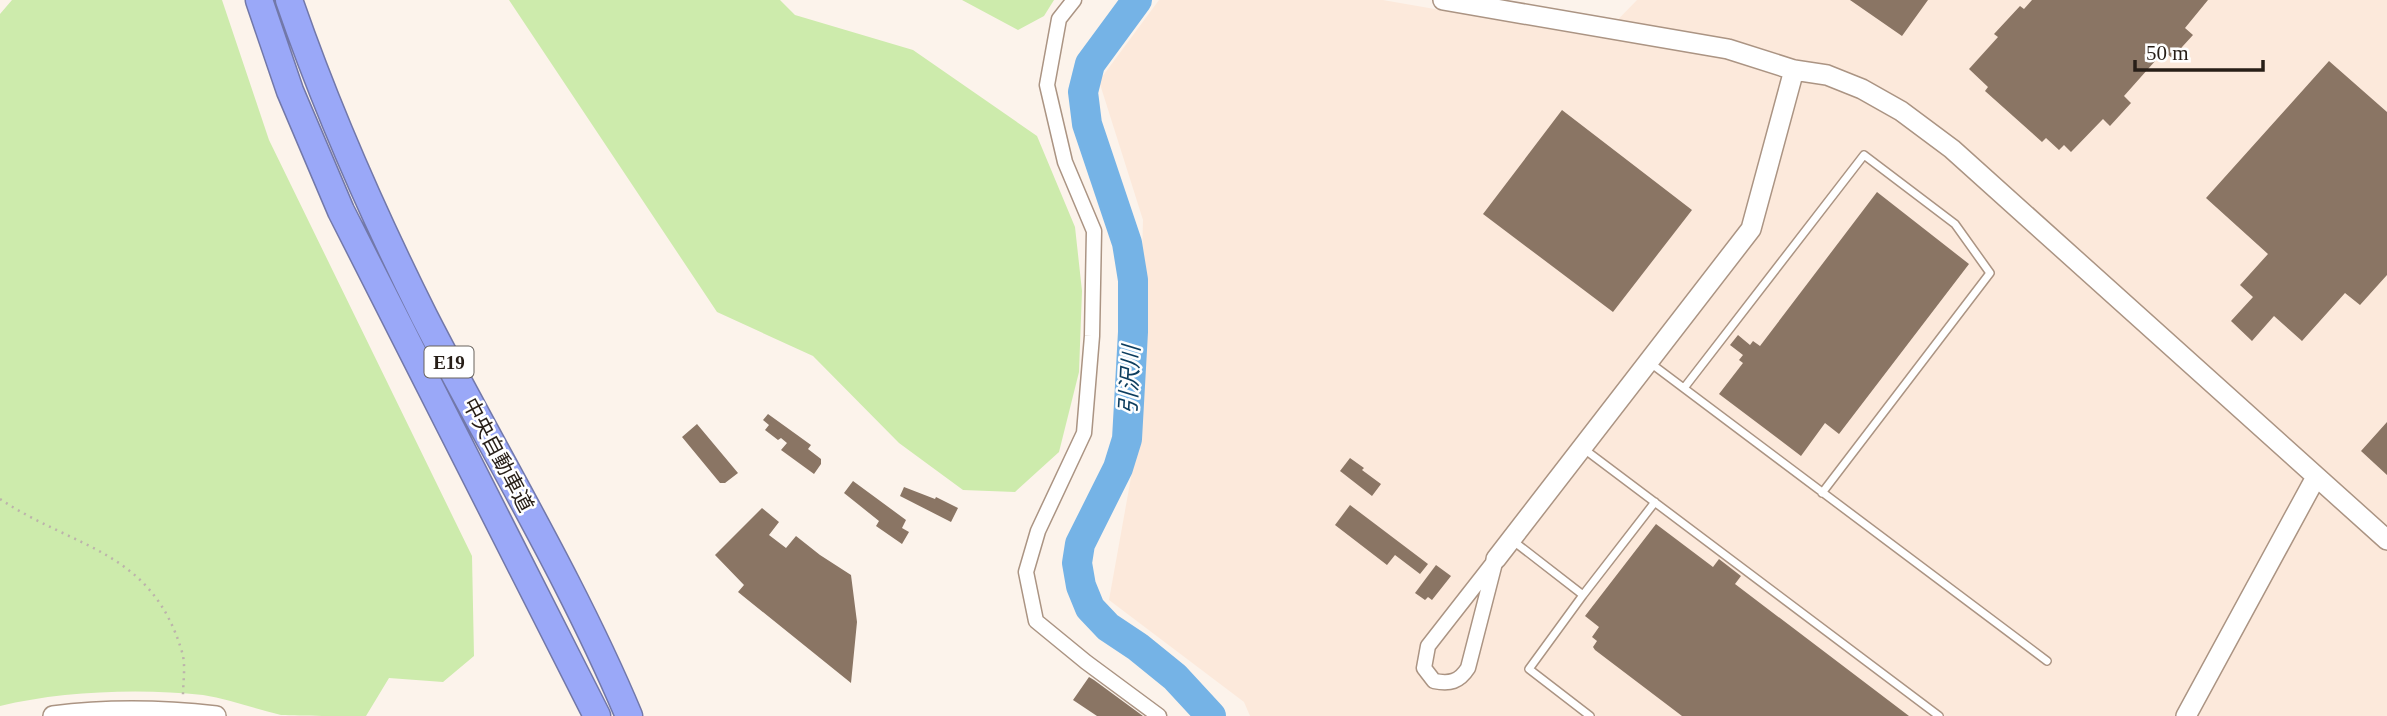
<svg xmlns="http://www.w3.org/2000/svg" width="2387" height="716" font-family="'Times New Roman','Noto Sans JP',serif">
  <rect width="100%" height="100%" fill="#fcf3eb"/>
  <path fill="#fce9db" d="M1159,0H1383L1600,38L1637,0H2387V716H1250L1244,702L1109,600L1137,444L1143,220L1099,81Z"/>
  <path fill="#cdebac" d="M12,0H222L269,140L472,556L474,656L443,682L389,678L366,716C344,716 300,716 281,715C255,709 229,699 203,695C141,688 60,691 0,706V14Z
    M509,0H780L795,15L913,50L1037,136L1075,227L1082,291L1079,372L1059,452L1015,492L963,490L899,443L813,356L717,312Z
    M962,0H1054L1044,16L1018,30Z"/>
  <g fill="none" stroke-linecap="round" stroke-linejoin="round">
    <path stroke="#75b3e6" stroke-width="30" d="M1137,0L1090,64L1083,92L1087,124L1127,243L1133,280V332L1127,439L1118,468L1080,544L1077,563L1081,586L1090,608L1108,627L1138,647L1175,677L1211,716"/>
  </g>
  <path fill="#8a7564" d="M1850,0H1928L1902,36Z
    M2032,0H2208L2185,28L2193,35L2172,58L2164,51L2124,96L2131,103L2110,126L2103,119L2071,152L2064,145L2059,150L2046,138L2042,142L1985,91L1988,87L1969,69L1998,37L1994,34L2020,6L2024,9Z
    M2329,61L2387,112V275L2360,305L2345,293L2302,341L2274,316L2252,341L2231,321L2253,297L2240,285L2268,254L2206,198Z
    M1562,110L1692,210L1613,312L1483,214Z
    M1877,192L1969,264L1839,434L1825,423L1801,456L1719,394L1743,363L1739,360L1743,355L1730,345L1738,335L1750,345L1753,341L1760,346Z
    M768,414L811,445L808,449L821,459V464L814,474L781,450L787,443L781,438L778,440L765,430L769,425L763,420Z
    M2387,422V475L2361,451Z
    M697,424L738,473L725,483H720L682,437Z
    M1350,458L1364,468L1362,470L1381,484L1372,496L1340,471Z
    M853,481L906,520L902,528L909,532L902,544L876,526L879,521L844,493Z
    M904,487L935,499L936,497L958,508L951,522L900,496Z
    M1350,505L1428,564L1420,574L1395,555L1387,565L1335,525Z
    M762,508L779,522L769,535L786,548L796,536L820,555L851,575L857,622L851,683L738,592L744,585L715,555Z
    M1656,524L1713,567L1719,559L1741,576L1735,584L1909,716H1682L1595,650L1593,647L1597,641L1592,637L1599,627L1585,616Z
    M1436,565L1451,576L1432,600L1428,597L1425,600L1415,593Z
    M1089,677L1094,680L1143,716H1097L1073,700Z"/>
  <g fill="none" stroke-linecap="round" stroke-linejoin="round">
    <g stroke="#ab9483" stroke-width="10">
      <path id="lane" d="M1649,362L2047,661
        M1684,388L1864,155L1955,224L1990,273L1822,493
        M1584,449L1939,716
        M1512,540L1583,595
        M1590,716L1529,669L1583,595L1655,502"/>
    </g>
    <g stroke="#ab9483" stroke-width="17">
      <path id="street" d="M1074,0L1059,19L1047,85L1065,162L1094,231L1092,336L1084,433L1038,531L1026,572L1036,621L1086,662L1159,716
        M1496,559L1468,668C1459,682 1450,684 1434,681L1424,668L1428,646Z"/>
    </g>
    <g stroke="#ab9483" stroke-width="22">
      <path id="secondary" d="M1443,0L1728,49L1794,70L1827,75L1862,89L1901,111L1952,149L2387,540
        M1496,559L1751,229L1794,70
        M53,716C107,709 163,710 216,716
        M2186,716L2316,477"/>
    </g>
    <g stroke="#7278a9" stroke-width="29">
      <path id="highway" d="M259,0L290,91L341,211L597,716
        M289,0C327,110 372,212 424,316C492,449 571,578 629,716"/>
    </g>
    <path stroke="#bcb3ab" stroke-width="2.5" stroke-dasharray="2 5" stroke-linecap="butt" d="M0,499C75,549 152,550 182,652C186,665 183,682 183,695"/>
    <use href="#lane" stroke="#fff" stroke-width="7"/>
    <use href="#street" stroke="#fff" stroke-width="14"/>
    <use href="#secondary" stroke="#fff" stroke-width="19"/>
    <use href="#highway" stroke="#9aa8f8" stroke-width="26"/>
  </g>
  <g text-anchor="middle" dominant-baseline="central" stroke-width="5" stroke-linejoin="round" paint-order="stroke">
    <rect fill="#fff" stroke="#68625d" stroke-width="2" x="424.5" y="346.5" width="49" height="31" rx="5"/>
    <g font-size="19" font-weight="bold" fill="#271e17">
      <text x="449" y="362">E19</text>
    </g>
    <g font-size="21" fill="#271e17" stroke="#fff">
      <text transform="translate(498 455) rotate(62)">中央自動車道</text>
    </g>
    <g font-size="23" font-style="italic" fill="#0c3d5e" stroke="#fff">
      <text transform="translate(1130 380) rotate(-87)">引沢川</text>
    </g>
  </g>
  <path d="M2135 60v10h128v-10" fill="none" stroke="#271e17" stroke-width="3.5"/>
  <text x="2146" y="60" font-size="21" fill="#271e17" stroke="#ffffff" stroke-width="5" paint-order="stroke">50 m</text>
</svg>
